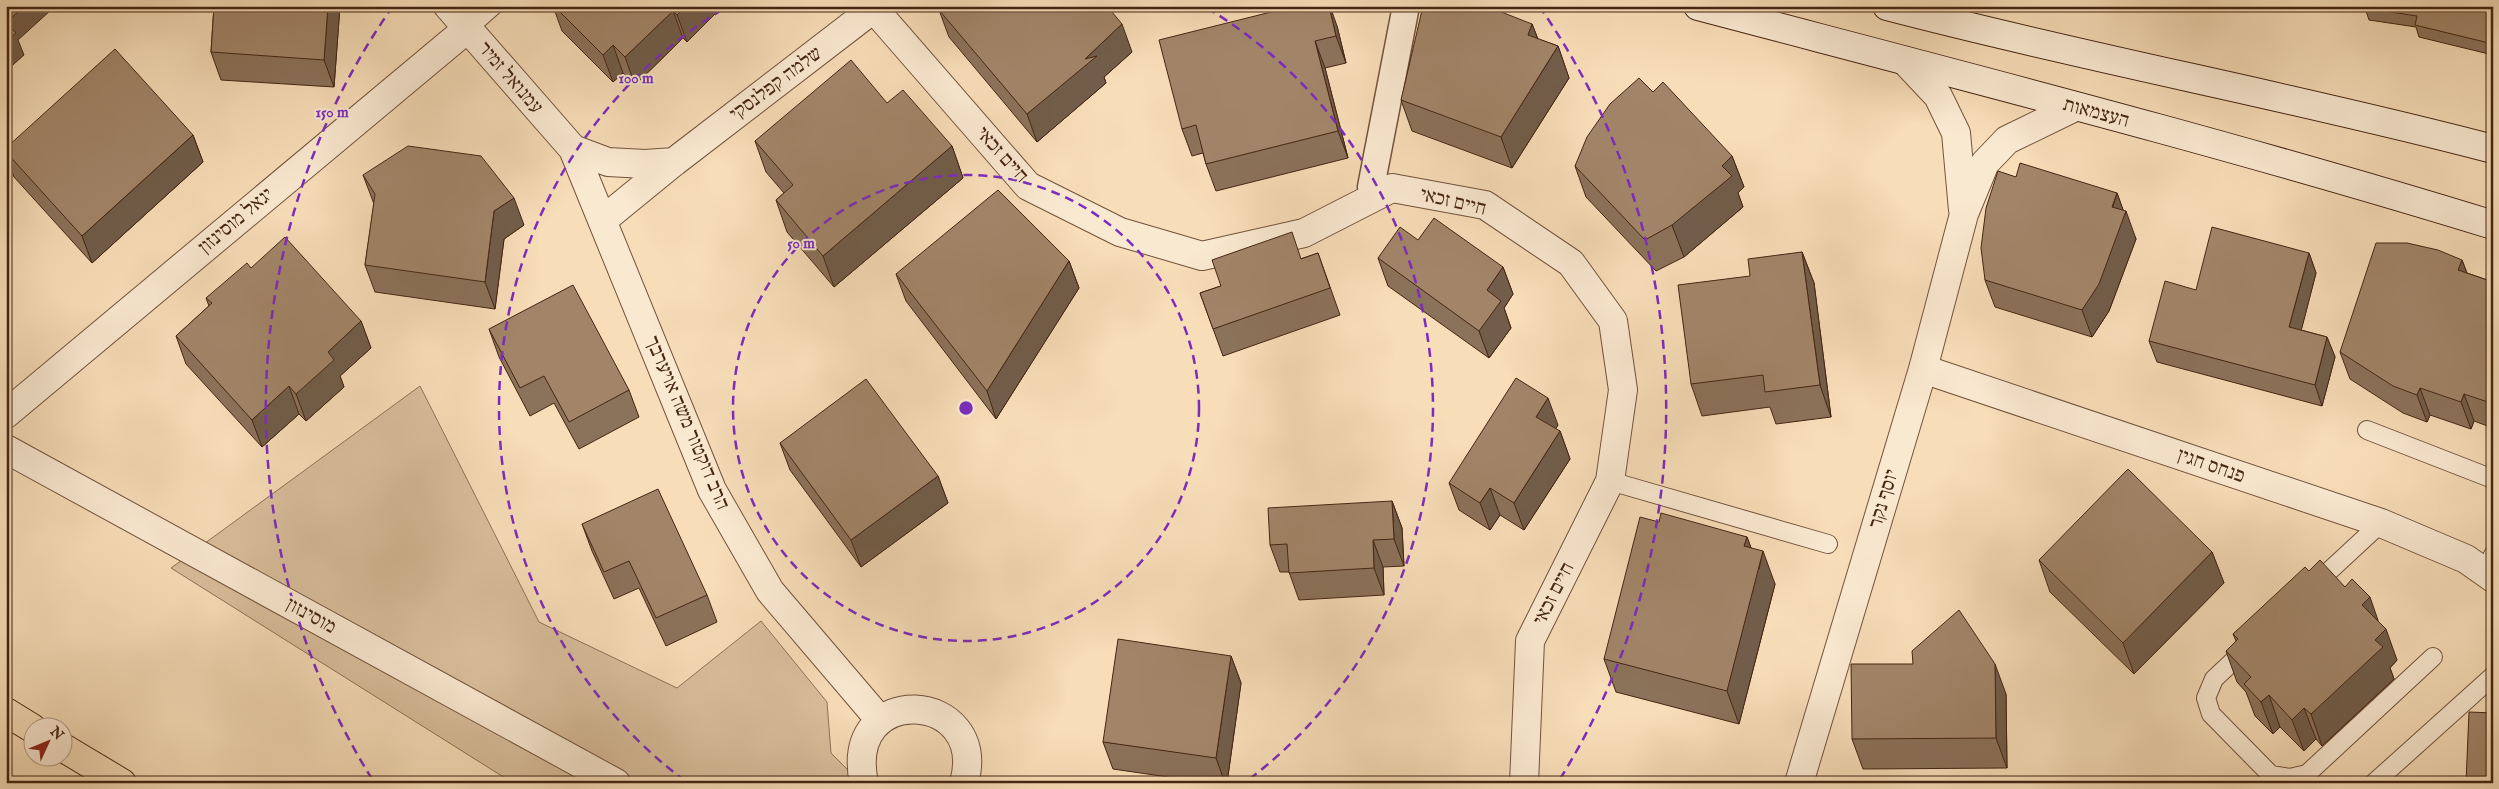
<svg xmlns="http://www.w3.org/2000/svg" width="2499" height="789" font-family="'IM FELL English','Frank Ruhl Libre',serif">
  <rect width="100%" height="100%" fill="#f7ddb8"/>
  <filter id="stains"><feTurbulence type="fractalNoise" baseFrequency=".004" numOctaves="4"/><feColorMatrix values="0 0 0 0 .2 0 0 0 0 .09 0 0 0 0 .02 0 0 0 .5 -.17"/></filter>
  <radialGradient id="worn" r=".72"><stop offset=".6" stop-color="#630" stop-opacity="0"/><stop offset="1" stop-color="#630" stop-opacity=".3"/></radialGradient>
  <path fill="#d9be9c" stroke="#8f7258" d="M420,386L539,622L677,688L761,621L827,702L831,753L861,783H513L171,568Z"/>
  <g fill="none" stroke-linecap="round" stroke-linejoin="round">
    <g stroke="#72533c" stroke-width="20">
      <path id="service" d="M467,29L493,6
        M2367,430L2493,479
        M1610,481L1828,544
        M2486,572L2493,555
        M2313,586L2381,523
        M2247,648L2214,679L2206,698L2211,714L2271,775L2290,778L2307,774L2433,657
        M2374,783L2493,676"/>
    </g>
    <g stroke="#72533c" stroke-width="29">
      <path id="pedestrian" d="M1371,187L1406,6"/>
    </g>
    <g stroke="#72533c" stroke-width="30">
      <path id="minor" d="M448,6L573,149L712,490L770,591L880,720
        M874,9L1028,186L1120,232L1202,256L1304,233L1392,188L1485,205L1571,263L1613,321L1623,390L1610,481L1530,641L1524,783
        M1905,61L1938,96L1956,133L1963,210
        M573,149L608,162L645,164L674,162
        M603,220L674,162L877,6
        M1923,369L2381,523L2466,559L2493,578
        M6,414L467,29
        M6,449L616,783
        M864,783C842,680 990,690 964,783
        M1799,783L1923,369L1964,214L1985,163L2007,140L2075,107"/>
    </g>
    <g stroke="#452513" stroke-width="30">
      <path id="secondary" d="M1698,6C1963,76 2230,144 2493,225
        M1887,6C2088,59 2292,96 2493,149"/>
    </g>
    <g stroke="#452513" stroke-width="30">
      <path id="motorway" d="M6,712L32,728
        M62,747L122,783"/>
    </g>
    <use href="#service" stroke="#fae9d1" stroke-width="18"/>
    <use href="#pedestrian" stroke="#fae9d1" stroke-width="26"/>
    <use href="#minor" stroke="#fae9d1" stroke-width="28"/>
    <use href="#secondary" stroke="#fae9d1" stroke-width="28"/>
    <use href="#motorway" stroke="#f7ddb8" stroke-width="28"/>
  </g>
  <path fill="#8b725a" stroke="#452513" d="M214,6H340L334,87L221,80L211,52Z
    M553,6H723L687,42L683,38L635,85L623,73L613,82L562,31Z
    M2493,6V55L2419,37L2416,27L2369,20L2365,8Z
    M939,10L1132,52L1104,77L1106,83L1037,142L949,37Z
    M1532,24L1538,39L1558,46L1569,78L1512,168L1412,131L1401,100Z
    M1337,26L1346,63L1325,68L1348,158L1216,191L1206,164L1203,153L1192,156L1182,129Z
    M1653,92L1732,156L1744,187L1738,193L1743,207L1684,257L1656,271L1586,197L1575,166Z
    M887,103L952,146L963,178L834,287L787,232L776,200L784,193L766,172L755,141Z
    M193,135L203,162L92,263L14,177L6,156V148Z
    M363,175L524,225L504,239L495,309L375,292L365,265L374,204Z
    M2016,177L2117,193L2123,210L2136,239L2109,311L2092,337L1995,307L1985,280Z
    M1418,240L1503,267L1513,294L1504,308L1511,328L1489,358L1388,286L1378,258Z
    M1802,252L1814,283L1831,417L1776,424L1770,407L1702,416L1691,384L1750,276Z
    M1318,253L1340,315L1223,356L1200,293Z
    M2309,253L2316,273L2301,330L2327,337L2335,357L2322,406L2157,362L2149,341L2196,290Z
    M2462,260L2467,273L2493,282V428L2474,421L2471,429L2430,415L2427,422L2403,413L2350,379L2340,352Z
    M1069,261L1079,288L996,419L906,301L896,274Z
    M251,268L361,321L371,348L340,376L344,387L306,421L299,414L262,447L186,364L176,336L209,306L206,298Z
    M489,329L629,390L639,417L579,449L554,403L530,416L499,357Z
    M1558,425L1555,429L1560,431L1570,459L1524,530L1500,515L1490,530L1459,510L1449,483Z
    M780,443L938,476L948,503L861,567L790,470Z
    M1392,501L1402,528L1404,566L1383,567L1384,595L1299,600L1289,572H1280L1270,545Z
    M1659,522L1747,537L1751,548L1775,584L1739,724L1616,692L1604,659Z
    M582,524L707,595L717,622L666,646L639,588L614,599L592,551Z
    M2212,552L2224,583L2134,674L2050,592L2039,560Z
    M2309,571L2378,621L2397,660L2390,668L2394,679L2322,746L2316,739L2304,751L2280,727L2273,734L2255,716L2246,692L2237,682L2226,651L2236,641L2233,634Z
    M1231,656L1241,683L1227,783H1209L1113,769L1103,742Z
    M2006,694L2007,768L1863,769L1852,739Z"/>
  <path fill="#715d4a" stroke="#452513" d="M24,6H50L51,10L18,40L24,55L6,71V23Z
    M328,6H340L334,87L324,60Z
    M686,6H723L687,42L677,15Z
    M1174,6H1181L1176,11Z
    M1329,6H1330L1337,26L1346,63L1336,36Z
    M673,11L683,38L635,85L625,57Z
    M1122,24L1132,52L1104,77L1106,83L1037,142L1027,114Z
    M1532,24L1544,55L1528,35Z
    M1315,41L1325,68L1348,158L1338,131Z
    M613,45L623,73L613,82L603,55Z
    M1558,46L1569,78L1512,168L1501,137Z
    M193,135L203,162L92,263L82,236Z
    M952,146L963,178L834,287L823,256Z
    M1732,156L1744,187L1738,193L1743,207L1684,257L1672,225L1722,166Z
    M2117,193L2125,215L2126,211L2136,239L2109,311L2092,337L2082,310Z
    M514,198L524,225L504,239L495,309L485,282L494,211Z
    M1802,252L1814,283L1831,417L1820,385Z
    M2309,253L2316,273L2297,347L2289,327Z
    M2462,260L2472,287L2458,270Z
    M1069,261L1079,288L996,419L987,391Z
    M1503,267L1513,294L1504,308L1511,328L1489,358L1479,331L1487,290Z
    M361,321L371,348L340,376L344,387L306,421L296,394L328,352Z
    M2327,337L2335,357L2322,406L2315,385Z
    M289,386L299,414L262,447L252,420Z
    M2420,388L2430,415L2427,422L2417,395Z
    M2493,388V415L2488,402Z
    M2464,394L2474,421L2471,429L2461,402Z
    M1548,398L1558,425L1546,444L1536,417Z
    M1560,431L1570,459L1524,530L1514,503Z
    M938,476L948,503L861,567L851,540Z
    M1490,488L1500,515L1490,530L1480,503Z
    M1392,501L1402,528L1404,566L1394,539Z
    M1747,537L1759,569L1763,551L1775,584L1739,724L1727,691L1744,546Z
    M1373,540L1383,567L1384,595L1374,568Z
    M2212,552L2224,583L2134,674L2123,643Z
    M2370,597L2381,629L2362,605Z
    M2386,629L2397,660L2390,668L2394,679L2322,746L2311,714L2375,640Z
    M1231,656L1241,683L1227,783H1225L1216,758Z
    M1995,664L2006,694L2007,768L1996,738Z
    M2269,695L2280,727L2273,734L2261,702Z
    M2304,708L2316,739L2304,751L2292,720Z"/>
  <path fill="#a28569" stroke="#452513" d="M6,6H24L6,23Z
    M214,6H328L324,60L211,52Z
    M554,6H686L677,15L673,11L625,57L613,45L603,55Z
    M942,6H1107L1122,24L1085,59L1097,56L1027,114L939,10Z
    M1295,6H1329L1336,36L1315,41L1338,131L1206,164L1196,125L1182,129L1159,40Z
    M1423,6H1486L1491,8L1532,24L1528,35L1558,46L1501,137L1401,100Z
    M2365,6H2493V44L2415,25L2417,16L2365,8Z
    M6,23L16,33L6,42Z
    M115,49L193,135L82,236L6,152V148Z
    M851,60L887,103L903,90L952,146L823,256L776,200L793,185L755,141Z
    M1639,78L1653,92L1663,82L1732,156L1722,166L1732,176L1672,225L1645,240L1575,166L1587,137L1610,104Z
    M408,146L481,156L514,198L494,211L485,282L365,265L375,194L363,175Z
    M2020,163L2117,193L2112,207L2126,211L2099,284L2082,310L1985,280L1981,248L1986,208L1998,171L2016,177Z
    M998,190L1069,261L987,391L896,274Z
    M1434,218L1503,267L1487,290L1501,301L1479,331L1378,258L1400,227L1418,240Z
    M2212,227L2309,253L2289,327L2327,337L2315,385L2149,341L2165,281L2196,290Z
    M1292,232L1301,259L1318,253L1330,288L1213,329L1200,293L1221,286L1212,260Z
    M285,237L361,321L328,352L334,360L296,394L289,386L252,420L176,336L212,303L206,298L247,263L251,268Z
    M2376,243H2407L2438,250L2462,260L2458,270L2493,282V388L2488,402L2464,394L2461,402L2420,388L2417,395L2393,386L2340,352Z
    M1802,252L1820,385L1765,392L1763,375L1691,384L1678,285L1750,276L1748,259Z
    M573,285L629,390L569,422L544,376L520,388L489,329Z
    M1516,378L1548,398L1536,417L1560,431L1514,503L1490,488L1480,503L1449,483Z
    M866,379L938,476L851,540L780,443Z
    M2128,469L2212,552L2123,643L2039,560Z
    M658,489L707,595L656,618L629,561L604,572L582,524Z
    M1392,501L1394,539L1373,540L1374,568L1289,573L1287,544L1270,545L1268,508Z
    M1661,513L1747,537L1744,546L1763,551L1727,691L1604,659L1640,517L1659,522Z
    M2320,560L2345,587L2352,579L2370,597L2362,605L2386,629L2375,640L2383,647L2311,714L2304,708L2292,720L2269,695L2261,702L2244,684L2251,677L2226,651L2238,639L2233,634L2305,567L2309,571Z
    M1959,610L1995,664L1996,738L1852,739L1851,664H1913L1912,651Z
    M1118,639L1231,656L1216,758L1103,742Z
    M2469,712L2493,713V783H2466Z"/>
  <g fill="none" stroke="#7b2cbf" stroke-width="2.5" stroke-dasharray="9 6">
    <circle cx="966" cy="408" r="233"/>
    <path d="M685 781A467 467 0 0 1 725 8M1207 8A467 467 0 0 1 1247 781"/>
    <path d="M372 779A700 700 0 0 1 393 6M1539 6A700 700 0 0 1 1560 779"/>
  </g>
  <g text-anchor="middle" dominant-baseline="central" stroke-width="4" stroke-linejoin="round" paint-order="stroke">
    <g font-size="20" fill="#452513" stroke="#fae9d1">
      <text transform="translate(510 78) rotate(49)">עמנואל זמיר</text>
      <text transform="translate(776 84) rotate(-37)">שלמה קפלנסקי</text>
      <text transform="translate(2096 113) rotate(15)">העצמאות</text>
      <text transform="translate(1002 155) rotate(48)">חיים זכאי</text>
      <text transform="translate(1453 202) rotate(13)">חיים זכאי</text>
      <text transform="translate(236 221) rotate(-40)">יגאל מוסינזון</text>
      <text transform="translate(687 423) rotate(67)">הרב דוקטור משה אויערבך</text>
      <text transform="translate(2211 466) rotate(19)">פנחס חגין</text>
      <text transform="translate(1884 499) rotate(-73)">יוסף נקר</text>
      <text transform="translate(1554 594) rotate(-63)">חיים זכאי</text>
      <text transform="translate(311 616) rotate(29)">מוסינזון</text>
    </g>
  </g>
  <circle cx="966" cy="408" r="8" fill="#7b2cbf" stroke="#fae9d1" stroke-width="2.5"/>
  <g font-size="15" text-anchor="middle" font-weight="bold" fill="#7b2cbf" stroke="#fae9d1" stroke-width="4" stroke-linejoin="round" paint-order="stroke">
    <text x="636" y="83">100 m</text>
    <text x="332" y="117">150 m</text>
    <text x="801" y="248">50 m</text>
  </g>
  <rect width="2499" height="789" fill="none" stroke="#f7ddb8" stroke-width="25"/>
  <rect x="8" y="8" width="2484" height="774" fill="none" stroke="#452513" stroke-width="2.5"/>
  <rect x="12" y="12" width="2474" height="764" fill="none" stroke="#452513"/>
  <g transform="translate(48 742) rotate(46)"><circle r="24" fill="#fae9d1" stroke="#b29b85"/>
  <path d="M0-4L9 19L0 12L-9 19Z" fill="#8f2418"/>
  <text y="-8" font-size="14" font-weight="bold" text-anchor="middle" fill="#452513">N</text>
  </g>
  <rect width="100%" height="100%" filter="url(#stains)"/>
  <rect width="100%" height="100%" fill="url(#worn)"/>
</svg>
